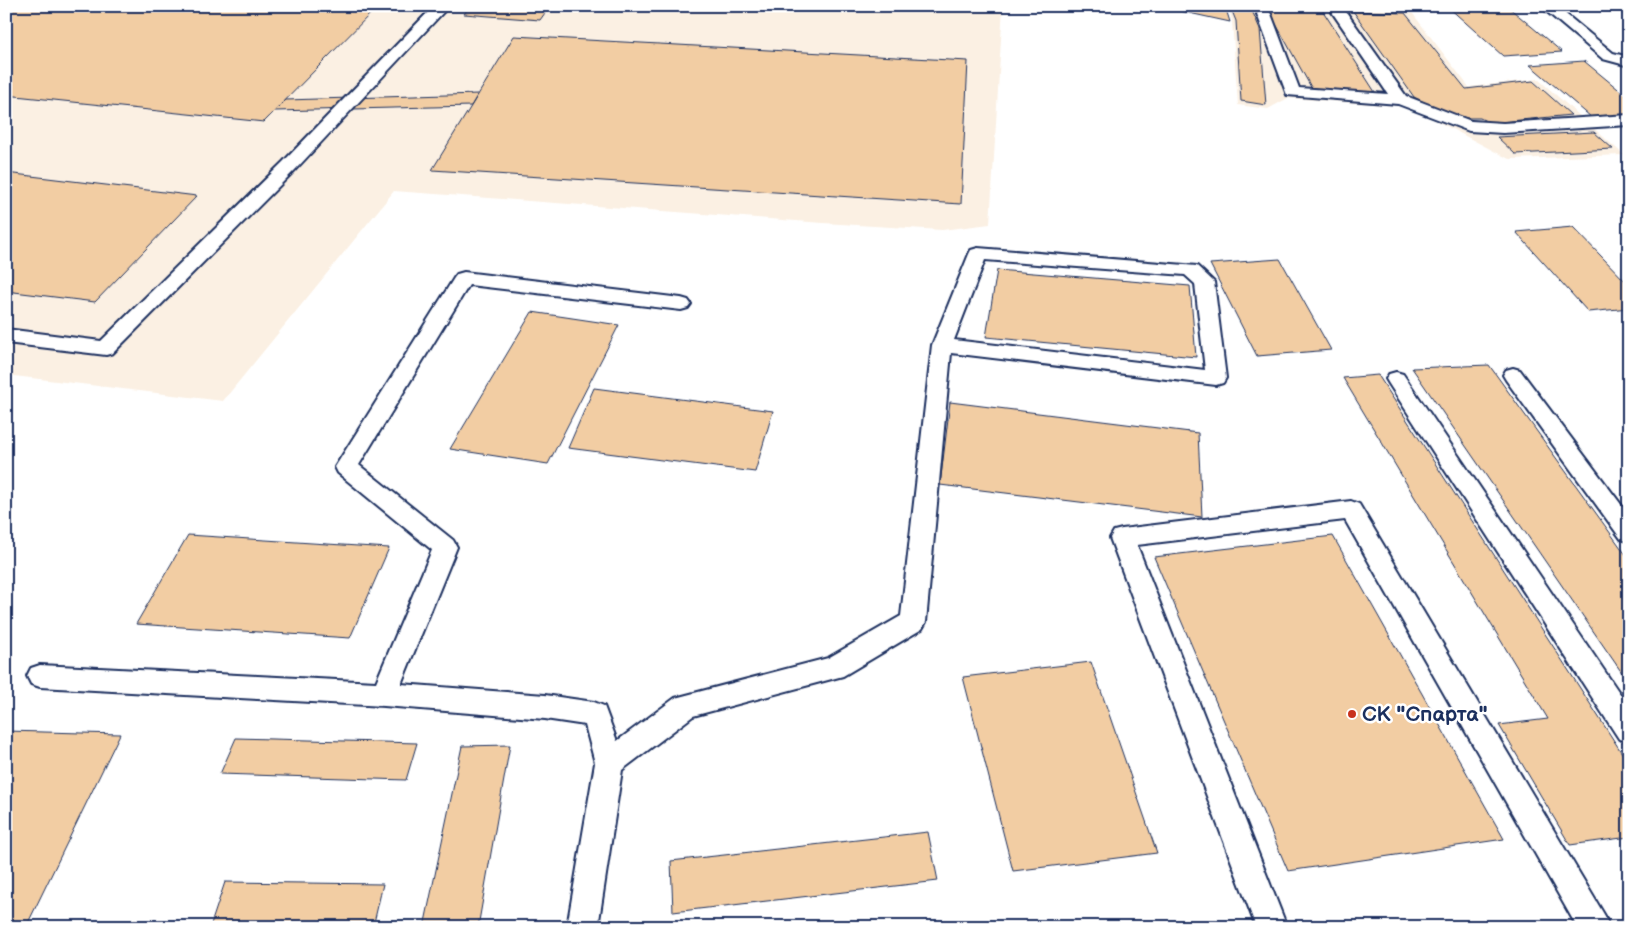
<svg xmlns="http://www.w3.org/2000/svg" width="1635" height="933" font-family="'Balsamiq Sans',sans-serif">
  <rect width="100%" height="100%" fill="#fff"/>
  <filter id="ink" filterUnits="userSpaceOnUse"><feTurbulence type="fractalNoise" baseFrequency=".02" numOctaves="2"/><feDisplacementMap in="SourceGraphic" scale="10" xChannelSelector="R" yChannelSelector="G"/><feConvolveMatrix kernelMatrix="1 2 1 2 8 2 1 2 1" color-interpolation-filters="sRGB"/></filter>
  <g filter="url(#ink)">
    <path fill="#fbf0e3" d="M6,6H1003L990,224L942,230L823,223L394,191L223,401L6,375Z
      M1228,6H1327L1410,10L1469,87L1538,79L1624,155L1509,159L1410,107L1288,98L1268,109L1238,105L1232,21Z"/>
    <path fill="#f2cda3" stroke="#1b2f5e" d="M6,6H378L264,122L6,95Z
      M470,6H550L540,20L464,14Z
      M1146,6H1225L1230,22L1171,9Z
      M1230,6H1250L1260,29L1266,105L1241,101L1236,21Z
      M1266,6L1321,8L1375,92L1312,89Z
      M1507,6L1562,52L1503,56L1447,6Z
      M1353,11L1405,13L1466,89L1533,81L1571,115L1490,123L1480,118H1456L1414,97Z
      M514,36L968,61L961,204L432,170Z
      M1584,61L1629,98V114L1591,117L1530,65Z
      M478,94L471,106L275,111L286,100Z
      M1594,132L1613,149L1515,154L1497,137Z
      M6,173L197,196L95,302L6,291Z
      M1573,227L1629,285V308L1588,312L1516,232Z
      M1280,259L1331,350L1257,356L1210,264Z
      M997,270L1190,286L1196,357L986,337Z
      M532,312L619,325L548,464L450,449Z
      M1489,365L1629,559V683L1412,368Z
      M1378,375L1629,764V837L1570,845L1499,725L1548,719L1343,378Z
      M594,388L773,411L755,472L568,448Z
      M950,402L1198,433L1202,517L940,485Z
      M188,535L389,548L350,638L136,624Z
      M1333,536L1504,839L1288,871L1154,557Z
      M1091,662L1157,853L1013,871L963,677Z
      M6,731L120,734L26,927H6Z
      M236,738L417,743L406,780L220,774Z
      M510,745L478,927H424L462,746Z
      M928,832L938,881L673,912L671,861Z
      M225,882L383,884L373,927H210Z"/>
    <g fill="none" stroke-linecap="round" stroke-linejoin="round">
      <g stroke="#1b2f5e" stroke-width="4">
        <path id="service" d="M434,6H449L295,170L113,353L106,355L6,343V329L101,341L283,162Z
          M1540,6H1556L1613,53L1629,57V66L1603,59Z
          M1339,8L1344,9L1406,96L1471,121L1503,123L1629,115V125L1503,133L1469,131L1398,104L1287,95L1257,14L1259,11H1269L1271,14L1299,88L1388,94L1332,12L1334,9Z
          M978,248L1197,266L1214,282L1226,378L1223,383L1216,385L951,353L926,622L922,629L843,676L693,716L622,770L598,927H567L595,763L585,725L545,719L384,706L40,687L31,684L27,676L31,668L40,665L376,682L432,550L338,473L335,467L454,278L457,274L464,272L681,298L688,300L691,304L688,308L681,310L469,285L359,465L453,540L457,547L401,684L545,695L594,702L604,706L617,741L675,698L828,658L901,616L932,345L969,254L971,250ZM985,260L1185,275L1195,284L1205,370L954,340Z
          M1513,368L1520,370L1629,515V542L1621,539L1506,380L1503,375L1506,370Z
          M1396,372L1403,374L1629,707V742L1619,739L1389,384L1386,379L1389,374Z
          M1351,501L1359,504L1605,916L1609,927H1577L1345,520L1137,545L1287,927H1256L1110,538L1114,531L1122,529Z"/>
      </g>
      <g stroke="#1b2f5e" stroke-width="3">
        <path id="tertiary" d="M1617,6H1629V14L1623,13Z"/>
      </g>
      <use href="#service" fill="#fff" fill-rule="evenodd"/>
      <use href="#tertiary" fill="#fff" fill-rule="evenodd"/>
    </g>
  </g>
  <circle fill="#c8321e" stroke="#fff" stroke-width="2" cx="1352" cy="714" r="5"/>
  <g text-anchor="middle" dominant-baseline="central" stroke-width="5" stroke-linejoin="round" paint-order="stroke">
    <g font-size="21" font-weight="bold" fill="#1b2f5e" stroke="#fff" text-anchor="start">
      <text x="1362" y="714">СК "Спарта"</text>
    </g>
  </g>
  <rect width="1635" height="933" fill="none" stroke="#fff" stroke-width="25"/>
  <rect x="12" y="12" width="1610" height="908" fill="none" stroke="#1b2f5e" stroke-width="2" filter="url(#ink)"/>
</svg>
